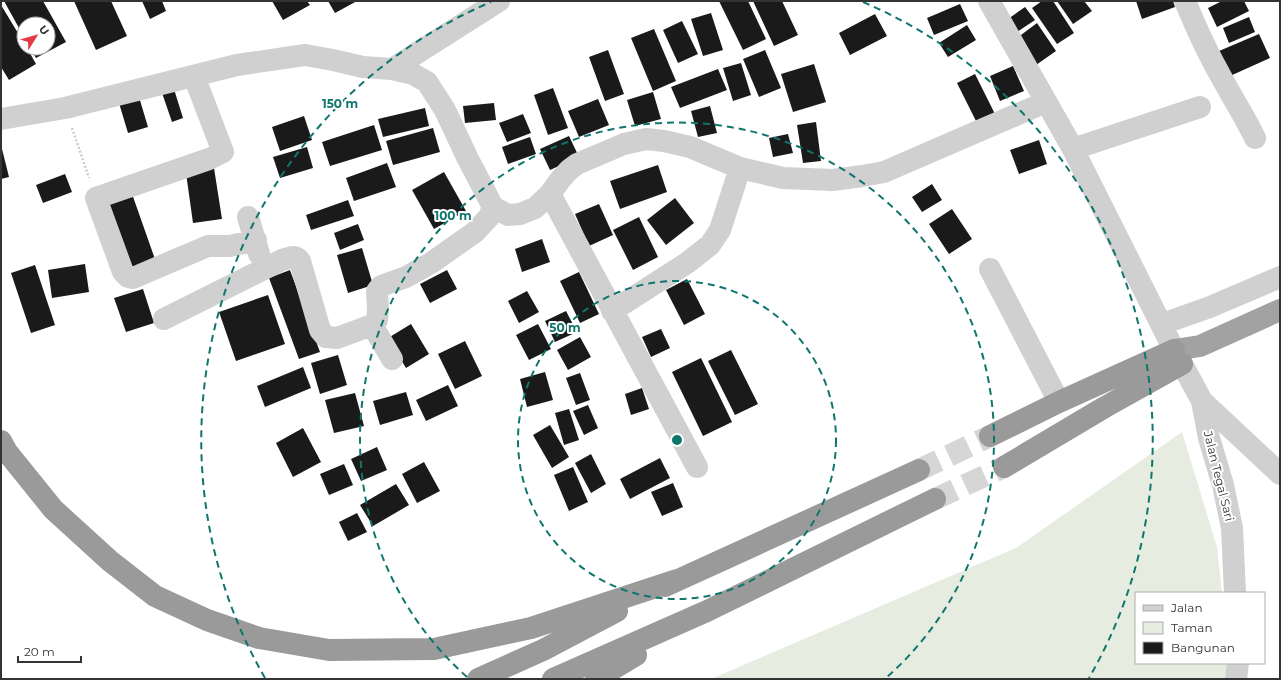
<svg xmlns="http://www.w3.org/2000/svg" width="1281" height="680" font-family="Montserrat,sans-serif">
  <rect width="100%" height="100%" fill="#fff"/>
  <path fill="#e6ecdf" d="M1182,432L1217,547L1222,593H1136V663H1228L1225,679H711L1016,548Z"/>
  <path fill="#1a1a1a" d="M4,1H43L66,42L36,58L30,48H48V24H24V37Z
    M74,1H111L127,36L96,50Z
    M142,1H162L166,11L150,19Z
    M272,1H307L310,5L283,20Z
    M328,1H357L335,13Z
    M719,1H748L766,39L743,50Z
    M753,1H782L798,35L774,46Z
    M1042,1H1053L1074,33L1057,44L1032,8Z
    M1057,1H1084L1092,11L1073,24Z
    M1136,1H1173L1175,7L1142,19Z
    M1222,1H1244L1249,11L1217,27L1208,8Z
    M960,4L968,21L934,35L927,18Z
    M1,5L24,43V48H27L36,64L9,80L1,67Z
    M1025,7L1035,20L1017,32L1008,19Z
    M711,13L723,50L703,56L691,19Z
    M875,14L887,36L850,55L839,33Z
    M1249,17L1255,32L1229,43L1223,28Z
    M682,21L698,54L678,63L663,30Z
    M1037,23L1056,51L1036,65L1017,38Z
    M967,25L976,40L948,57L939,43Z
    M654,29L676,81L653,91L631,38Z
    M1259,34L1270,58L1230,76L1219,51Z
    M608,50L624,94L605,101L589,57Z
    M765,50L781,88L759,97L743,59Z
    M741,63L751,95L733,101L723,68Z
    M814,64L826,102L793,112L781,74Z
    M1013,66L1024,91L1000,101L990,76Z
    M718,69L727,90L680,108L671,87Z
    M975,74L995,114L977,123L957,83Z
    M173,86L183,118L172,122L161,90Z
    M553,88L568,128L548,135L534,95Z
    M653,92L661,119L635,126L627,100Z
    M139,97L148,127L128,133L119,103Z
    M598,99L609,125L579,137L568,111Z
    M494,103L496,120L465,123L463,106Z
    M710,106L717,133L698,137L691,111Z
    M425,108L429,126L383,137L378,119Z
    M523,114L531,133L507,142L499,123Z
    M304,116L312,140L280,151L272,127Z
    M816,122L821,161L803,163L797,125Z
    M374,125L382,150L330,166L322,142Z
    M433,128L440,152L393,165L386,141Z
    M788,134L793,153L773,157L769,138Z
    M569,136L579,157L550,170L540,149Z
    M530,137L536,154L508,164L502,147Z
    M1039,140L1047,164L1019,174L1010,150Z
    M1,145L9,177L1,179Z
    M307,147L313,168L280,178L273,157Z
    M387,163L396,187L354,201L346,178Z
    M658,165L667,192L620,209L610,181Z
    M214,168L222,219L193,223L186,173Z
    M444,172L466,211L434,229L412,190Z
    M65,174L72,192L43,203L36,185Z
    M932,184L942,200L922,212L912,197Z
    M131,191L156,262L128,272L103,201Z
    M675,198L694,223L666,245L647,220Z
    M348,200L354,216L311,230L306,215Z
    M599,204L613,235L589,246L575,214Z
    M952,209L972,239L949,254L929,224Z
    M639,217L658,257L633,270L613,230Z
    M358,224L364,240L340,250L334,233Z
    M542,239L550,262L522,272L515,249Z
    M362,248L373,285L348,293L337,255Z
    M85,264L89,292L52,298L48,270Z
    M35,265L55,325L31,333L11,273Z
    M290,270L320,352L299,359L269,278Z
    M447,270L457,289L430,303L420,284Z
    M579,272L599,314L580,323L560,281Z
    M687,279L705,314L684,325L666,290Z
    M143,289L154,323L126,332L114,298Z
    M527,291L539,312L519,323L508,301Z
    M268,295L285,344L236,361L219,312Z
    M566,311L577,332L555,342L545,321Z
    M411,324L429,354L406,368L388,338Z
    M538,324L551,349L529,360L516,335Z
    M661,329L670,348L651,357L642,337Z
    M580,337L591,357L568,370L557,350Z
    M465,341L482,376L455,389L438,354Z
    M731,350L758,404L735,415L708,361Z
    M338,355L347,385L320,394L311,363Z
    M701,358L732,422L703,436L672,372Z
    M303,367L311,388L265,407L257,386Z
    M545,372L553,400L527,407L520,379Z
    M580,373L590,400L576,405L566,378Z
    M448,385L458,406L426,421L416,400Z
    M642,388L649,409L631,415L625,394Z
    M406,392L413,415L380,425L373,401Z
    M355,393L364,426L334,433L325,400Z
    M588,405L598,428L584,435L573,411Z
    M569,409L579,440L564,445L555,413Z
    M550,425L569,457L552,468L533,435Z
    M303,428L321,462L293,477L276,443Z
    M377,447L387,470L361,481L351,459Z
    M591,454L606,484L591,493L575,463Z
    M660,458L670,478L630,499L620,479Z
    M424,462L440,491L417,503L402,474Z
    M344,464L353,485L329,495L320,474Z
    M573,467L588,502L569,511L554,475Z
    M673,483L683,507L662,516L651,492Z
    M396,484L409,505L373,526L360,505Z
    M357,513L367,532L348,541L339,522Z"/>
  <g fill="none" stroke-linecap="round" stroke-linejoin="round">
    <path stroke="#d6d6d6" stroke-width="22" stroke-dasharray="22 11" stroke-linecap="butt" d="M919,470L990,436
      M935,499L1004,467"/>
    <path stroke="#cdcdcd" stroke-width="2.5" stroke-dasharray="2 2" stroke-linecap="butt" d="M72,128L89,178"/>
    <path stroke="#d0d0d0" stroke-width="22" d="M989,1L1073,149L1174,350
      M1185,1C1195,25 1205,48 1218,71C1230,94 1244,115 1255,138
      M392,69L499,1
      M194,76L223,152L209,159L96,198L123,272L128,277L133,278L208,246H230L256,240
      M1,119L65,108L237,65L305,55L333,60L363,67L392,69L413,74L427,82L445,110L467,157L493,207L508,215L520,214L535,208L550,194L560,180L569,170L577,164L624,144L646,139L664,141L690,147L740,168L783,178L833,180L862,176L884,172L1046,102
      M1073,149L1200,107
      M550,194L697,467
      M248,217L259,254
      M990,269L1059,402
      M612,311L687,263L710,245L720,230L740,168
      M164,319L282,260C290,258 295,254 300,261L320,330L326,337L337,338L372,325L377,320L378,310L377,291L381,286L406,277L431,263L475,232L489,217L493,207
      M1162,324L1210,307L1280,277
      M372,325L392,359
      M1182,364L1202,401L1209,438L1223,485L1232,528L1235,593
      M1202,401L1280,474
      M1236,679L1238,663"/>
    <path stroke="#a2a2a2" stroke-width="22" d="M1174,350L1200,346L1280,310"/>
    <path stroke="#9a9a9a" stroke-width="22" d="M990,436L1059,402L1174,350
      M1,441L7,452L53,509L110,561L155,596L207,620L259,638L329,650L434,649L531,628L677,580
      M1004,467L1105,407L1182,364
      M665,586L919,470
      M478,679L543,650L617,611
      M553,679L707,611L935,499
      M596,679L636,655"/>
  </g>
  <g fill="none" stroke="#0f766e" stroke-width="2" stroke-dasharray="7 5">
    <circle cx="677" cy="440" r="159"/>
    <path d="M467 677A317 317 0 1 1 887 677"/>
    <path d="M265 678A476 476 0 0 1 491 2M863 2A476 476 0 0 1 1089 678"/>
  </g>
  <g text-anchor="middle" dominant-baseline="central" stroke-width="4" stroke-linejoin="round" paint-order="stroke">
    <g font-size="12" fill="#333" stroke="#fff">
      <text transform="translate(1219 476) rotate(76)">Jalan Tegal Sari</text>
    </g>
  </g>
  <circle cx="677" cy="440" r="6" fill="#0f766e" stroke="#fff" stroke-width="2"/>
  <g font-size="12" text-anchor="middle" font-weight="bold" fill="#0f766e" stroke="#fff" stroke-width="4" stroke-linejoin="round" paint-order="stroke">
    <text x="340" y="108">150 m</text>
    <text x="453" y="220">100 m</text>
    <text x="565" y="332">50 m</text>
  </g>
  <rect width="1281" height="680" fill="none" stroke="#333333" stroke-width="4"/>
  <rect x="1135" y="592" width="130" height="72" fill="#ffffff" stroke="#adadad"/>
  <rect x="1143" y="605" width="20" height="6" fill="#d0d0d0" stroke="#adadad"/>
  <text x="1171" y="612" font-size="12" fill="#333333">Jalan</text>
  <rect x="1143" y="622" width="20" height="12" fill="#e6ecdf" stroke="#adadad"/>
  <text x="1171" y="632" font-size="12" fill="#333333">Taman</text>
  <rect x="1143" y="642" width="20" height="12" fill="#1a1a1a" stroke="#adadad"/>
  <text x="1171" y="652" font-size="12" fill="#333333">Bangunan</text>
  <g transform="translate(36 36) rotate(53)"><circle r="19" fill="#ffffff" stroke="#adadad"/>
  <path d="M0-3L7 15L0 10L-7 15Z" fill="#e63946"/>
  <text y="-6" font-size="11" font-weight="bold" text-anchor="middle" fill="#333333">U</text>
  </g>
  <path d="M18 656v6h63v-6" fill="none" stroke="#333333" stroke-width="2"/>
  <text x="24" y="656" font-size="12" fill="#333333" stroke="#ffffff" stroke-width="3" paint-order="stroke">20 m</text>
</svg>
